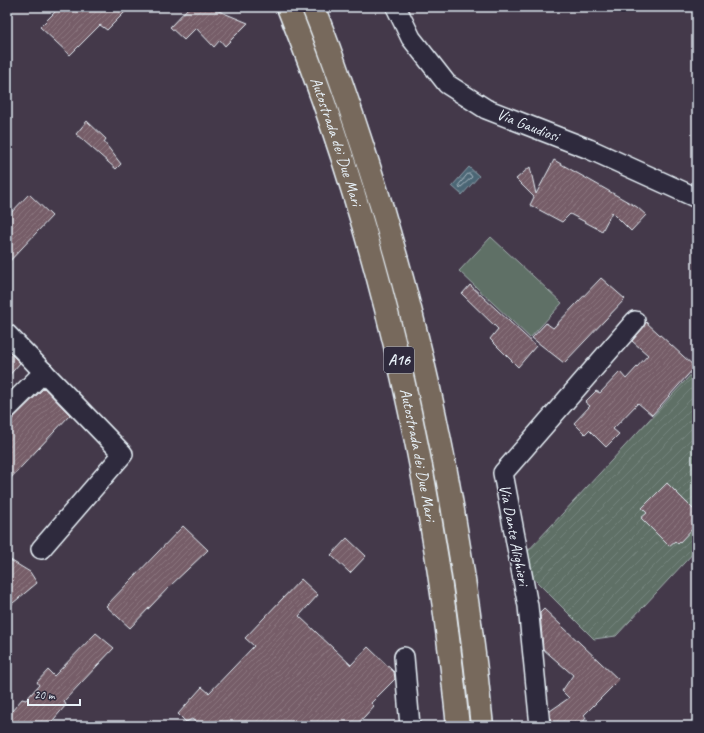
<svg xmlns="http://www.w3.org/2000/svg" width="704" height="733" font-family="Caveat,sans-serif">
  <defs>
    <pattern id="garden-furrows" width="10" height="10" patternUnits="userSpaceOnUse"><rect width="10" height="10" fill="#5e6f66"/><path d="M-1 1l2-2M0 10L10 0M9 11l2-2" fill="none" stroke="#75847d"/></pattern>
    <pattern id="water-ripples" width="26" height="14" patternUnits="userSpaceOnUse"><rect width="26" height="14" fill="#4c6674"/><path d="M2 4q2-2 4 0t4 0M15 11q2-2 4 0t4 0" fill="none" stroke="#667c89"/></pattern>
    <pattern id="building-hatch" width="6" height="6" patternUnits="userSpaceOnUse"><rect width="6" height="6" fill="#765d67"/><path d="M-1 1l2-2M0 6l6-6M5 7l2-2" fill="none" stroke="#8a757e"/></pattern>
  </defs>
  <rect width="100%" height="100%" fill="#44394a"/>
  <filter id="ink" filterUnits="userSpaceOnUse"><feTurbulence type="fractalNoise" baseFrequency=".025" numOctaves="2"/><feDisplacementMap in="SourceGraphic" scale="8" xChannelSelector="R" yChannelSelector="G"/><feConvolveMatrix kernelMatrix="1 2 1 2 8 2 1 2 1" color-interpolation-filters="sRGB"/></filter>
  <g filter="url(#ink)">
    <path fill="url(#garden-furrows)" stroke="#a3b0af" d="M697,368V549L616,636L594,639L530,575L526,553Z"/>
    <path fill="#5e6f66" stroke="#a3b0af" d="M491,237L562,303L530,338L459,271Z"/>
    <path fill="url(#water-ripples)" stroke="#8a9ea9" d="M469,167L479,176L462,195L452,186Z"/>
    <g fill="none" stroke-linecap="round" stroke-linejoin="round">
      <path stroke="#aab9c3" stroke-width="1" d="M468,174H470L472,177L460,188L459,185Z"/>
    </g>
    <path fill="url(#building-hatch)" stroke="#e8f1f8" d="M60,7H130L107,30L100,25L70,55L40,27Z
      M189,7H209L248,23L225,46L220,40L214,47L196,28L184,40L170,27Z
      M87,121L106,139L104,142L121,164L116,169L76,134Z
      M554,160L637,207L646,215L631,231L612,212L602,231L570,214L562,222L530,205L534,197L516,179L530,167L536,194Z
      M29,194L52,216L7,264V217Z
      M601,278L625,299L564,363L532,338L546,323L553,328Z
      M470,285L536,346L518,367L490,339L498,329L462,294Z
      M646,322L695,367L652,415L638,403L613,429L619,434L606,447L589,430L585,434L574,423L590,406L585,402L596,391L600,393L620,372L626,379L648,355L632,341L643,328Z
      M10,353L20,363L7,378V357Z
      M44,388L70,415L7,482V424Z
      M667,483L697,513V524L678,544L675,541L669,546L641,518L647,513L642,508Z
      M183,526L208,550L170,586L130,628L106,606Z
      M347,538L366,556L350,573L331,555Z
      M7,558L30,572L37,583L7,608Z
      M301,579L318,595L299,616L351,665L368,647L394,672L395,679L371,703L374,706L356,726H200L192,719L186,722L178,714L202,687L209,693L254,646L245,638Z
      M544,609L619,680L584,715L586,718L580,726H551L550,711L569,698L562,691L573,675L543,649L540,613Z
      M96,633L114,648L64,701L66,705L48,726H7V717L22,699L26,700L39,685L37,682L48,670L54,676Z"/>
    <g fill="none" stroke-linecap="round" stroke-linejoin="round">
      <g stroke="#e8f1f8" stroke-width="22">
        <g id="minor">
          <path id="s1" d="M396,7L411,38L447,84L486,109L589,149L697,198"/>
          <path d="M7,334L123,454L41,549"/>
          <path d="M7,409L44,372"/>
          <path d="M404,657L410,726"/>
          <path d="M540,726L528,606L503,473L635,321"/>
        </g>
      </g>
      <g stroke="#e8f1f8" stroke-width="25">
        <g id="motorway">
          <path id="s2" d="M288,7C380,237 434,480 458,726"/>
          <path d="M313,7C333,55 349,105 365,154C426,340 463,532 482,726"/>
        </g>
      </g>
      <use href="#minor" stroke="#2f2a3d" stroke-width="19"/>
      <use href="#motorway" stroke="#77695c" stroke-width="22"/>
    </g>
  </g>
  <g text-anchor="middle" dominant-baseline="central" stroke-width="3" stroke-linejoin="round" paint-order="stroke">
    <rect fill="#2f2a3d" stroke="#b0b5c0" stroke-width="1" x="384" y="347" width="30" height="26" rx="3"/>
    <g font-size="15" font-weight="bold" fill="#e8f1f8">
      <text x="399" y="360">A16</text>
    </g>
    <g font-size="16" fill="#e8f1f8" stroke="#2f2a3d">
      <text stroke="none"><textPath href="#s1" startOffset="184">Via Gaudiosi</textPath></text>
      <text stroke="none"><textPath href="#s2" startOffset="143">Autostrada dei Due Mari</textPath></text>
      <text stroke="none"><textPath href="#s2" startOffset="467">Autostrada dei Due Mari</textPath></text>
      <text transform="translate(514 535) rotate(79)">Via Dante Alighieri</text>
    </g>
  </g>
  <rect width="704" height="733" fill="none" stroke="#2f2a3d" stroke-width="24"/>
  <rect x="12" y="12" width="680" height="709" fill="none" stroke="#e8f1f8" stroke-width="1.5" filter="url(#ink)"/>
  <path d="M28 699v6h52v-6" fill="none" stroke="#e8f1f8" stroke-width="2"/>
  <text x="34" y="699" font-size="12" fill="#e8f1f8" stroke="#2f2a3d" stroke-width="3" paint-order="stroke">20 m</text>
</svg>
